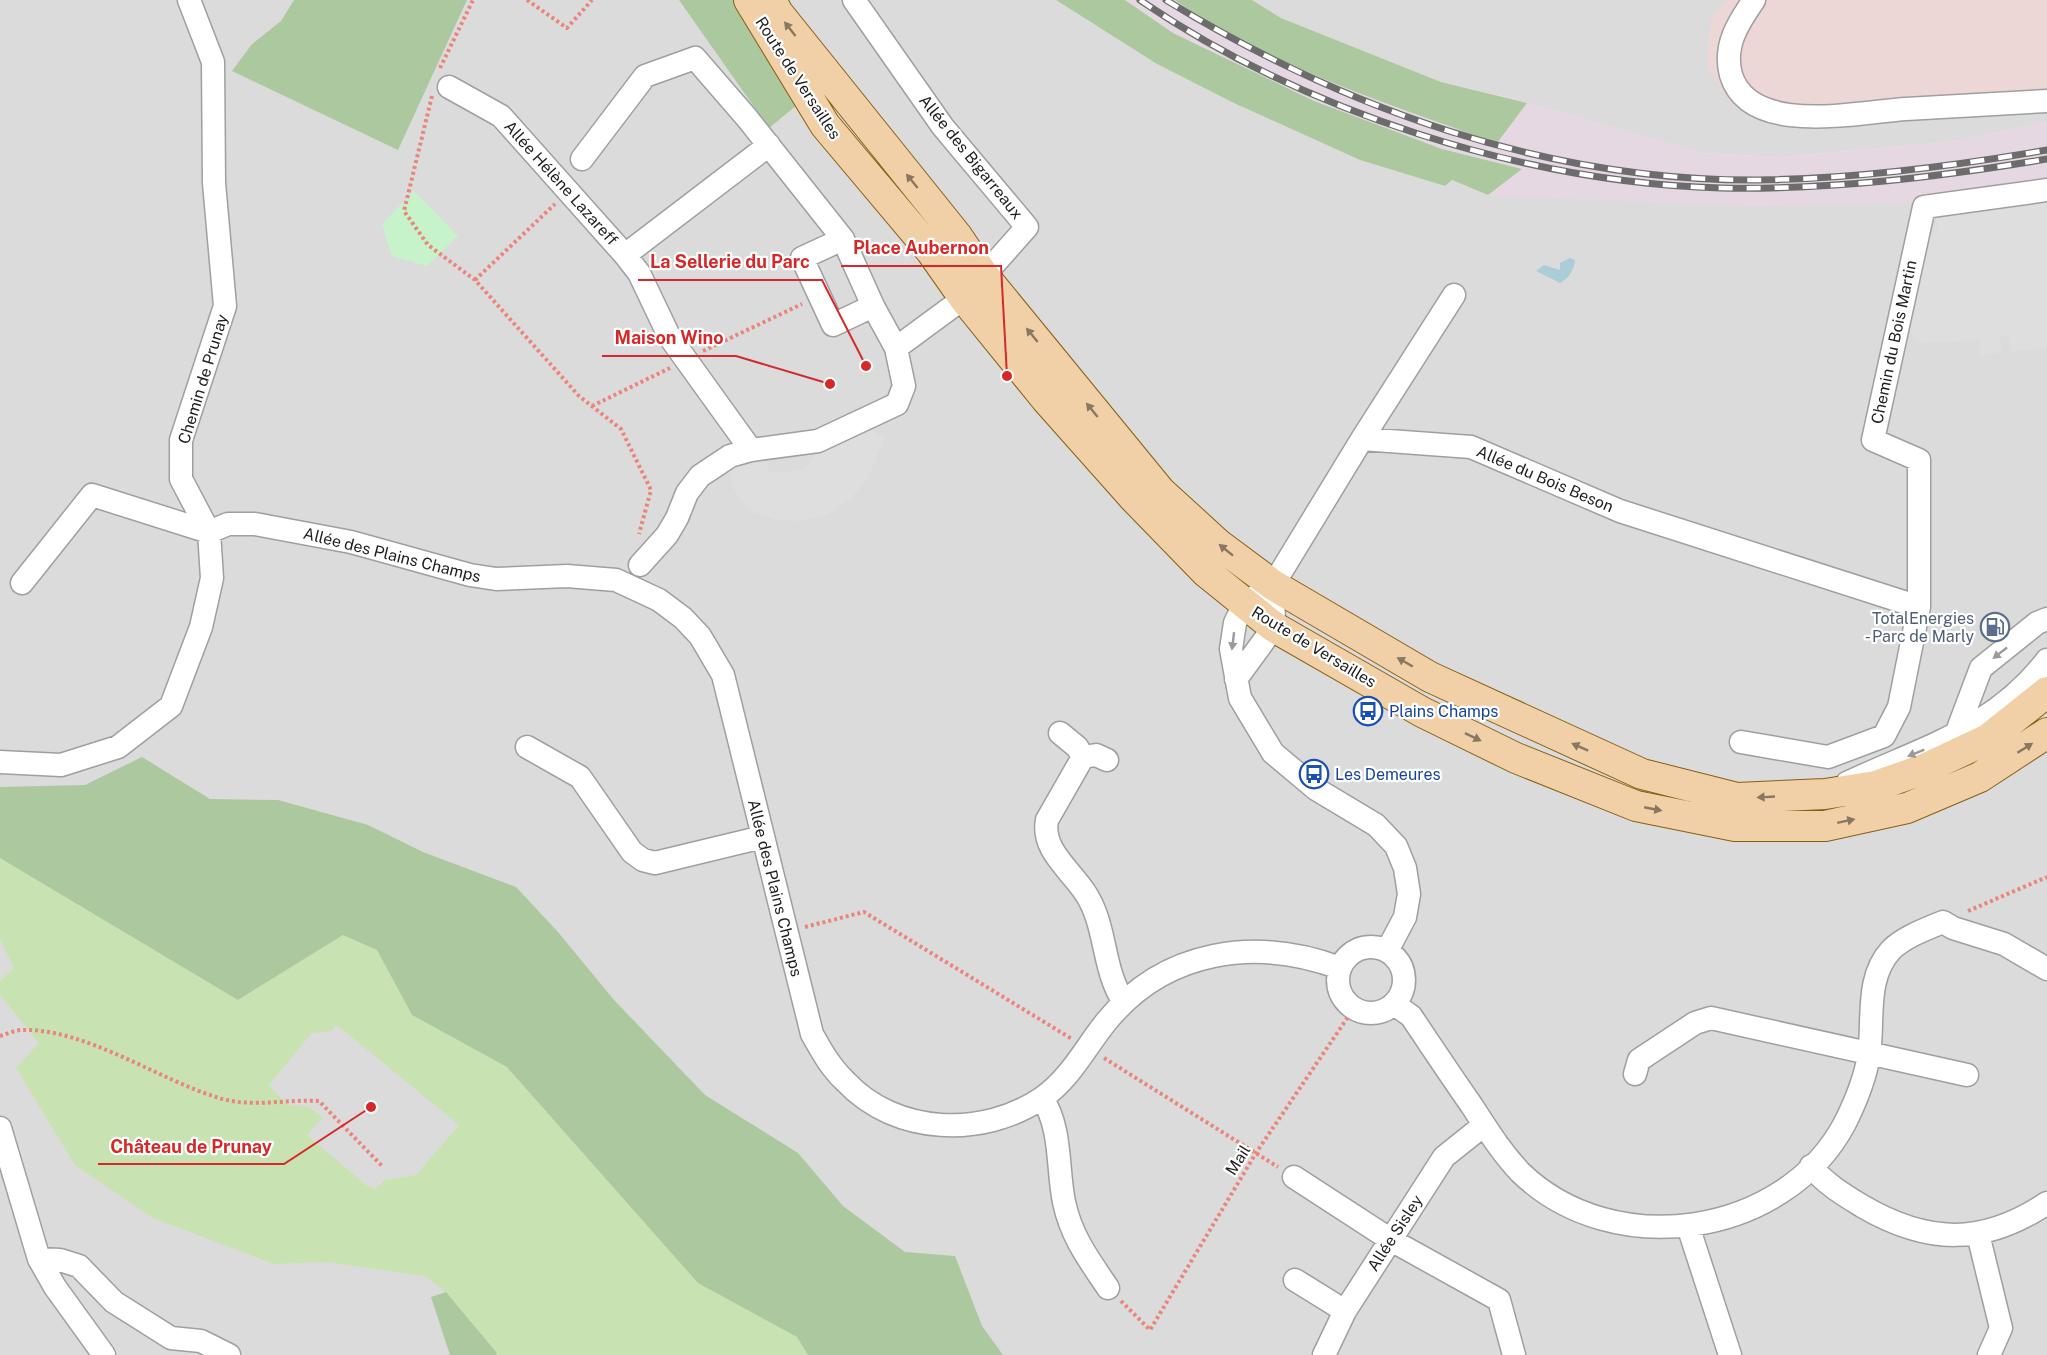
<svg xmlns="http://www.w3.org/2000/svg" width="2047" height="1355" font-family="'Public Sans',sans-serif">
  <rect width="100%" height="100%" fill="#eeebe5"/>
  <path fill="#dcdbdb" d="M0,0H1056L1157,64L1236,104L1360,160L1445,186L1452,180L1488,195L2047,189V1355H0Z
    M1252,0H2047V122L1957,141L1781,157L1700,153L1518,100L1441,82L1281,18Z"/>
  <path fill="#edd7d6" d="M1727,0H2047V109L1797,126L1731,104L1707,67L1711,21Z"/>
  <path fill="#e6d8e3" d="M1056,0H1252L1281,18L1441,82L1518,100L1700,153L1781,157L1956,141L2047,122V189L1918,202L1836,205L1749,206L1488,195L1452,180L1445,186L1360,160L1236,104L1157,64Z"/>
  <path fill="#c9e2b1" fill-rule="evenodd" d="M0,858L238,1000L343,935L377,950L412,1015L507,1067L698,1282L797,1337L808,1355H497L446,1292L424,1276L327,1262L274,1264L153,1218L75,1165L16,1068L39,1043L0,995V981L14,968L0,939ZM337,1025L459,1125L416,1175L385,1180L375,1189L366,1185L307,1135L323,1117L309,1107L286,1104L269,1085L312,1033L331,1031Z"/>
  <path fill="#abc89e" d="M294,0H467L398,150L232,71L252,44L281,21Z
    M679,0H735L808,96L769,128Z
    M1056,0H1125L1173,33L1314,101L1442,149L1522,169L1488,195L1452,180L1445,186L1360,160L1236,104L1157,64Z
    M1175,0H1252L1281,18L1441,82L1527,103L1497,143C1387,104 1272,67 1175,0Z
    M142,757L210,799L278,800L368,825L423,852L516,887L558,932L614,1000L705,1095L798,1153L843,1206L905,1252L955,1256L982,1326L1003,1355H808L797,1337L698,1283L507,1067L412,1015L377,950L343,935L238,1000L0,858V787L85,785Z
    M446,1292L496,1352L497,1355H450L431,1297Z"/>
  <path fill="#c7f3ca" d="M414,191L458,236L427,266L392,256L382,224Z"/>
  <path fill="#dedede" d="M2047,199V347L2010,352L2008,335L1999,336L2002,352L1980,356L1979,340L1923,343L1915,340L1906,319L1928,236L1938,229L1935,216Z
    M866,427L885,438L866,481L849,500L828,514L803,521L776,520L752,512L734,490L728,468L765,462L770,473L803,470L823,447Z"/>
  <path fill="#aacdd6" d="M1570,258L1575,260C1574,270 1569,278 1560,283L1536,271L1544,265L1560,270V263Z"/>
  <g fill="none" stroke-linecap="round" stroke-linejoin="round">
    <g stroke="#9f9f9f" stroke-width="25">
      <path id="minor" d="M854,0L943,127L1027,227L964,298L896,348
        M1754,0C1738,23 1723,46 1731,75C1750,137 1858,112 1906,109C1953,106 2000,104 2047,101
        M449,87L501,116L625,255L639,273L669,336L751,450
        M582,159L645,76L695,58L747,118L843,239L873,306L896,348L904,386L897,404L818,441L751,450L730,456L700,476L687,493L677,518L667,535L640,565
        M843,239L802,258L833,325L873,306
        M625,255L769,145
        M1362,439L1471,447L1620,511L1919,607
        M22,583L92,495L209,532L228,524H255L351,542L470,575L496,579L567,576L616,580L659,600L683,618L700,636L723,675L812,1034C822,1052 831,1068 846,1082C896,1135 983,1138 1042,1098C1070,1079 1085,1048 1106,1022C1165,949 1256,937 1340,968
        M1236,679L1274,627L1273,585
        M1060,733L1077,747L1083,757L1096,755L1107,760
        M1955,737L1981,668L2037,623L2047,619
        M1741,742L1828,757L1884,736L1899,707L1919,607V460L1873,440L1924,207L2047,190
        M527,747L580,777L632,852L643,860L655,863L763,837
        M1083,757L1047,820C1041,850 1071,870 1086,894C1107,926 1102,970 1124,1002
        M0,762L61,765L118,747L171,706L201,627L212,578L209,532L181,479V440L225,306L214,183L213,62L189,0
        M1847,783C1923,747 1993,730 2047,660
        M1338 980a33 33 0 1 1 66 0a33 33 0 1 1-66 0Z
        M1387,951L1405,917L1409,894L1405,868L1396,846L1376,825L1316,789L1273,753L1240,698L1231,649L1235,623L1244,604L1273,585L1362,439L1454,295
        M1394,1004L1411,1016C1431,1046 1451,1076 1472,1106C1487,1129 1501,1152 1520,1172C1612,1262 1784,1238 1845,1123C1856,1101 1865,1079 1869,1055C1874,1020 1865,978 1891,950C1904,937 1926,929 1943,922L1953,928L2004,944L2047,969
        M1635,1074L1639,1060L1695,1023L1711,1018L1967,1075
        M1042,1098C1062,1128 1057,1168 1064,1202C1071,1236 1089,1260 1108,1288
        M0,1128L39,1259L55,1287L104,1355
        M1811,1166C1824,1183 1844,1195 1862,1206C1927,1244 1983,1246 2047,1203
        M1294,1177L1391,1240L1499,1300L1514,1355
        M1688,1226L1730,1355
        M1978,1234L2001,1328L1989,1355
        M39,1259L60,1260L79,1266L114,1302L171,1338L201,1341L229,1355
        M1295,1280L1345,1311
        M1324,1355L1345,1311L1444,1157L1484,1125"/>
    </g>
    <g stroke="#875f11" stroke-width="32">
      <path id="major" d="M749,0L825,125L931,251L964,298L1046,399L1134,498L1206,572L1274,627L1422,712L1516,758L1636,806L1735,826H1825L1907,808L1980,777L2047,733
        M771,0L778,13L957,236L984,276L1160,491L1218,544L1273,585L1430,677L1642,774L1737,798L1825,794L1876,786L1924,769L1988,739L2047,692"/>
    </g>
    <path stroke="#ea857a" stroke-width="4" stroke-dasharray="3 3" stroke-linecap="butt" d="M527,0L567,28L592,0
      M440,68L473,0
      M432,96L404,211L428,245L475,280L579,396L621,429L651,490L639,534
      M475,280L555,204
      M703,351L802,304
      M592,406L670,368
      M1968,911L2047,877
      M805,927L864,912L1072,1039
      M0,1036C7,1034 15,1030 22,1030C85,1028 159,1080 219,1098C251,1108 286,1099 319,1101L382,1166
      M1104,1058L1278,1167
      M1121,1301L1150,1330L1256,1153L1354,1008"/>
    <use href="#minor" stroke="#fff" stroke-width="22"/>
    <use href="#major" stroke="#f1d0a7" stroke-width="30"/>
    <g stroke="#6c6c6c" stroke-width="7">
      <path id="rail" d="M1140,0C1302,111 1525,183 1721,188C1831,190 1939,177 2047,159
        M1166,0C1344,109 1547,181 1758,180C1854,179 1953,166 2047,150"/>
    </g>
    <use href="#rail" stroke="#fff" stroke-width="4.5" stroke-dasharray="14" stroke-linecap="butt"/>
  </g>
  <defs><path id="oneway-solid" d="M-6-.8H1V-3.2L6.5 0L1 3.2V.8H-6Z" transform="scale(1.5)"/></defs>
  <g fill="#887762">
    <use href="#oneway-solid" transform="translate(790 29) rotate(-128)"/>
    <use href="#oneway-solid" transform="translate(912 181) rotate(-129)"/>
    <use href="#oneway-solid" transform="translate(1032 335) rotate(-129)"/>
    <use href="#oneway-solid" transform="translate(1092 410) rotate(-129)"/>
    <use href="#oneway-solid" transform="translate(1226 550) rotate(-141)"/>
    <use href="#oneway-solid" transform="translate(1405 662) rotate(-150)"/>
    <use href="#oneway-solid" transform="translate(1473 737) rotate(26)"/>
    <use href="#oneway-solid" transform="translate(1580 747) rotate(-156)"/>
    <use href="#oneway-solid" transform="translate(2025 748) rotate(-32)"/>
    <use href="#oneway-solid" transform="translate(1766 797) rotate(177)"/>
    <use href="#oneway-solid" transform="translate(1653 809) rotate(11)"/>
    <use href="#oneway-solid" transform="translate(1846 821) rotate(-12)"/>
  </g>
  <g fill="#9a9a9a">
    <use href="#oneway-solid" transform="translate(1233 641) rotate(97)"/>
    <use href="#oneway-solid" transform="translate(2000 653) rotate(142)"/>
    <use href="#oneway-solid" transform="translate(1916 753) rotate(158)"/>
  </g>
  <defs>
    <g id="fuel-ring" transform="scale(1.5)"><circle r="9.5" fill="#fff" stroke="#5c6f8a" stroke-width="1.5"/><path d="M-5.5-6h7V0h2V4h1.3V-2.5L3-4.5l.8-.8L6-3V5H2.5V1h-1V6h-7ZM-4.2-4.7v3.2H.2V-4.7Z" fill="#5c6f8a"/></g>
    <g id="bus-ring" transform="scale(1.5)"><circle r="9.5" fill="#fff" stroke="#1a4fb4" stroke-width="1.5"/><path d="M-5-6H5V4H4V6H2V4H-2V6H-4V4H-5ZM-3.5-4V0h7V-4ZM-3.5 1.2v1.5H-2V1.2ZM2 1.2v1.5H3.5V1.2Z" fill="#1a4fb4"/></g>
  </defs>
  <g fill-rule="evenodd">
    <use href="#fuel-ring" x="1995" y="627"/>
    <use href="#bus-ring" x="1368" y="711"/>
    <use href="#bus-ring" x="1314" y="774"/>
  </g>
  <g text-anchor="middle" dominant-baseline="central" stroke-width="4.5" stroke-linejoin="round" paint-order="stroke">
    <g font-size="16" fill="#1e1e1e" stroke="#fff">
      <text transform="translate(798 78) rotate(57)">Route de Versailles</text>
      <text transform="translate(971 157) rotate(51)">Allée des Bigarreaux</text>
      <text transform="translate(561 183) rotate(48)">Allée Hélène Lazareff</text>
      <text transform="translate(1894 342) rotate(-78)">Chemin du Bois Martin</text>
      <text transform="translate(203 379) rotate(-73)">Chemin de Prunay</text>
      <text transform="translate(1545 479) rotate(23)">Allée du Bois Beson</text>
      <text transform="translate(392 555) rotate(14)">Allée des Plains Champs</text>
      <text transform="translate(1314 647) rotate(31)">Route de Versailles</text>
      <text transform="translate(775 888) rotate(76)">Allée des Plains Champs</text>
      <text transform="translate(1238 1160) rotate(-58)">Mail</text>
      <text transform="translate(1395 1233) rotate(-57)">Allée Sisley</text>
    </g>
    <g font-size="16" fill="#4e5e75" stroke="#fff" text-anchor="end">
      <text x="1974" y="618">TotalEnergies<tspan x="1974" dy="18">- Parc de Marly</tspan></text>
    </g>
    <g font-size="16" fill="#164399" stroke="#fff" text-anchor="start">
      <text x="1389" y="711">Plains Champs</text>
      <text x="1335" y="774">Les Demeures</text>
    </g>
  </g>
  <path fill="none" stroke="#d62828" stroke-width="2" d="M1007 376L1001 266H841M866 366L822 280H638M830 384L736 356H602M371 1107L284 1164H98"/>
  <g fill="#d62828" stroke="#fff" stroke-width="2">
    <circle cx="1007" cy="376" r="6"/>
    <circle cx="866" cy="366" r="6"/>
    <circle cx="830" cy="384" r="6"/>
    <circle cx="371" cy="1107" r="6"/>
  </g>
  <g font-size="18" text-anchor="middle" font-weight="bold" fill="#d62828" stroke="#fff" stroke-width="4.5" stroke-linejoin="round" paint-order="stroke">
    <text x="921" y="254">Place Aubernon</text>
    <text x="730" y="268">La Sellerie du Parc</text>
    <text x="669" y="344">Maison Wino</text>
    <text x="191" y="1153">Château de Prunay</text>
  </g>
</svg>
